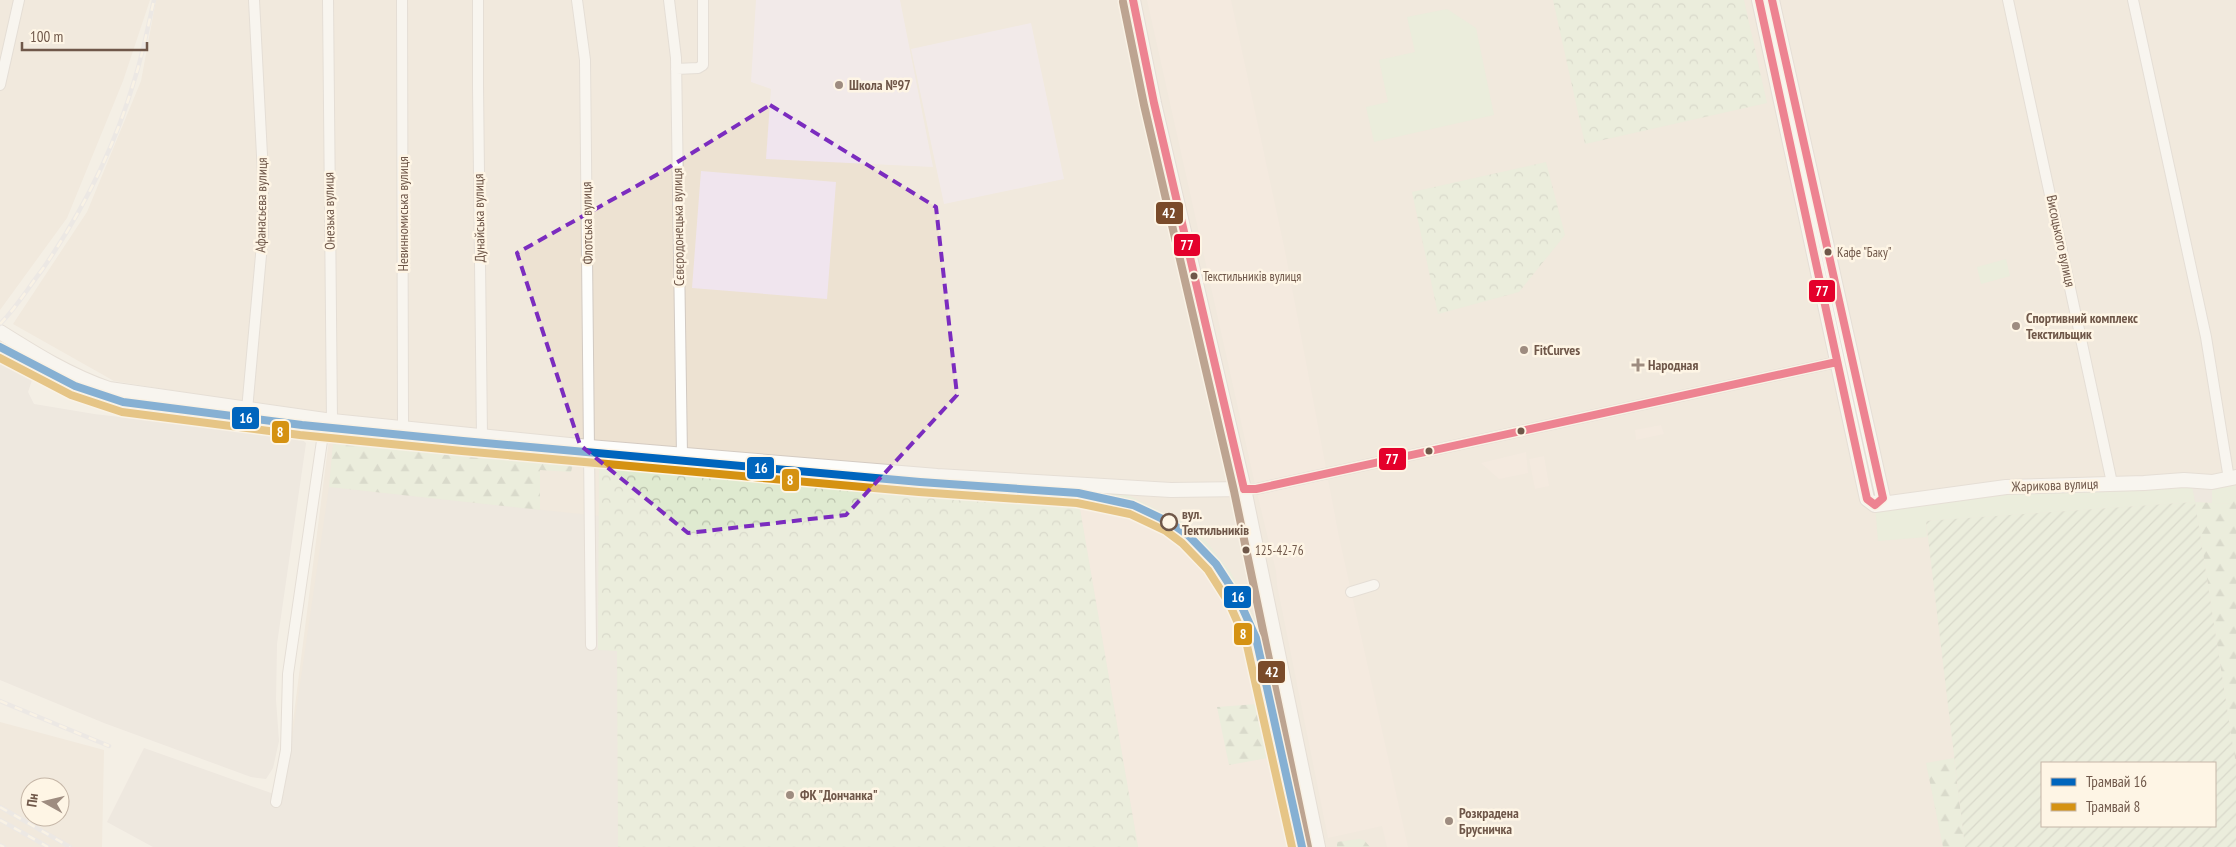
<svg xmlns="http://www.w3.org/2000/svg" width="2236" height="847" font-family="'PT Sans Narrow',sans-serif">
  <defs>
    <pattern id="forest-firs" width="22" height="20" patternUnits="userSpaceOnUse" patternTransform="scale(1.25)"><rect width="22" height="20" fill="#dfead0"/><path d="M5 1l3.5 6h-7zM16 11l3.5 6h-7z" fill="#b9c0ab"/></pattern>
    <pattern id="park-crowns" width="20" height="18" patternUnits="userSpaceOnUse" patternTransform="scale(1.25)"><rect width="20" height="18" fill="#dfead0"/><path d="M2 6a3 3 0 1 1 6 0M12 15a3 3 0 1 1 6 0" fill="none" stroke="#b9c0ab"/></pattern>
    <pattern id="garden-furrows" width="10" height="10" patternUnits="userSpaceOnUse" patternTransform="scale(1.25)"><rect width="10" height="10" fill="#dfead0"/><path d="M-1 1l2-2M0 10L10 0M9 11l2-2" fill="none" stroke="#b9c0ab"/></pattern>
  </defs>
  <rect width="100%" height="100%" fill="#f4efe5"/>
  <path fill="#ede2d2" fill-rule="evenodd" d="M0,0H150L123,81L67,218L0,310Z
    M156,0H2236V847H277L332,416L114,381L13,324L87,212L141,81ZM2042,763H2215V826H2042Z
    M0,722L104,750L102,847H0ZM30,787H60V817H30Z"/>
  <path fill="#f4e4d8" d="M1147,0H1231L1285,251L1339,537L1408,847H1387L1382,826L1328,838L1277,585L1276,571L1256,489Z
    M1661,425L1664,434L1636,440L1635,430Z
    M1526,452L1528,473L1499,479L1481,463Z
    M1544,456L1549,486L1535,489L1529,459Z
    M1079,503L1098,504L1124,511L1147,520L1174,535L1194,552L1216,579L1235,613L1246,641L1292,847H1138Z"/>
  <path fill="#e6dfd7" d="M0,363L34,374L28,392L34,404L94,414L300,438L306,443L277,644L276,700L279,741L273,768L266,779L251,777L104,723L0,680Z
    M2191,480L2212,482V503L2195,502Z
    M329,487L599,516L598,649L617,651L618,847H153L107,822L144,748L271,793L284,794Z"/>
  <path fill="#f0e5ee" d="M756,0H900L933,167L766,159L771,89L751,82Z
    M1031,23L1064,179L944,204L911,49Z
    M701,171L836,182L827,299L692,288Z"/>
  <path fill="#dfead0" d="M1447,9L1476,28L1494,115L1374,142L1366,107L1388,102L1379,60L1415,52L1407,17Z
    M2006,259L2010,276L1981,284L1977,267Z
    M631,449L1122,492L1182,522L1206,541L1230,571L1241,591L1264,638L1309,847H1292L1246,641L1235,613L1216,579L1194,552L1174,535L1147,520L1124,511L1098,504L937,497L628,468Z
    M2236,477V496L2233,504L2212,503V482Z
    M2191,480L2195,502L1926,521L1927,537L1878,541L1875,505L1970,493Z"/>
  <path fill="url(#forest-firs)" d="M333,444L573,464L571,472L540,470V510L329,487Z
    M2236,496V766L2195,502L2232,504Z
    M1257,704L1268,758L1229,765L1217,707Z
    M1954,758L1965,847H1943L1926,763Z
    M1359,839L1364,840L1370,847H1337V842Z"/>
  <path fill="url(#park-crowns)" d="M1553,0H1744L1767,103L1585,144Z
    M1546,162L1565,235L1519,292L1438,314L1412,192Z
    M599,466L937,497L1079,503L1138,847H618L617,651L598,650Z"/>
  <path fill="url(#garden-furrows)" fill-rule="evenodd" d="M2195,502L2236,766V847H1965L1926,521ZM2042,763H2215V826H2042Z"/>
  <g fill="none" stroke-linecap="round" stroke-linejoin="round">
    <g stroke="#d2cac2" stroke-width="12">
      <path id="street" d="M402,0L403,428
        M478,0V86L482,437
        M577,0L585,60L591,645
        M669,0L676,58L682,455
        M2008,0L2112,483
        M2133,0L2206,337L2229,479
        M676,69L698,68L703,65V0
        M0,85L19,0
        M247,410L263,233V175L254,0
        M1244,489H1256L1837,362
        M1351,592L1374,585
        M276,802L286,750L288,674L323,434L324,428L332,421L328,0"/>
    </g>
    <g stroke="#d4cbc2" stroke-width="16">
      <path id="secondary" d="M1133,0L1154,103L1244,489L1318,847
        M1759,0L1867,499L1875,505
        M1772,0L1883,498L1875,505
        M0,332C35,354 70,376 109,389L332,421L589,447L937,476L1171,490L1244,489
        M1875,505L2006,487L2144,483L2184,480L2212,482L2236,477"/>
    </g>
    <use href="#street" stroke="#fdfdfb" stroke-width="10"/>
    <use href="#secondary" stroke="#fdfdfb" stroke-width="14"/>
    <g stroke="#e3e1e2" stroke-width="4.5">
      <path id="rail" d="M0,324C16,308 28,288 42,270C83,211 115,147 135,78C143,53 148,26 154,0
        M0,701L109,746
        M0,807L70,847
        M0,820L48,847
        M0,845L4,847"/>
    </g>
    <use href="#rail" stroke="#fef5e5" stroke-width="2.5" stroke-dasharray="8" stroke-linecap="butt"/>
    <g stroke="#fef5e5" stroke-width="11">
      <path id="bus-1" d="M1133,0L1154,103L1244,489
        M1759,0L1867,499L1875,505L1883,498L1772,0
        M1244,489H1256L1837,362"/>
    </g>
    <g stroke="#fef5e5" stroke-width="11">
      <path id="bus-2" d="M1123,2L1144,105L1234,491L1308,847"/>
    </g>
    <use href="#bus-1" stroke="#e4002b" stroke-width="8"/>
    <use href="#bus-2" stroke="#7a4b2a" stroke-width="8"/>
    <g stroke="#fef5e5" stroke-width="11">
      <path id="tram-1" d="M0,347L75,386L123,402L302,425L463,441L920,482L1078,493L1133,505L1171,523L1188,535L1216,564L1238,598L1256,638L1302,847"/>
    </g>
    <g stroke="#fef5e5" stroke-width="11">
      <path id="tram-2" d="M0,358L71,395L122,412L300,435L462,451L919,492L1077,503L1130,514L1166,531L1182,543L1208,570L1229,603L1246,641L1292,847"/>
    </g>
    <use href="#tram-1" stroke="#0065bd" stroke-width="8"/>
    <use href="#tram-2" stroke="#d59212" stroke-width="8"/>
  </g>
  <path d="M0 0H2236V847H0ZM770,105L936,207L957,395L846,515L688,533L580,445L517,253L658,174Z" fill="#f4efe5" fill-opacity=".55" fill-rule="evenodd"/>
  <path fill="none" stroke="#7b2cbf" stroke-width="4" stroke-dasharray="10 6" stroke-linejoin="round" d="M770,105L936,207L957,395L846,515L688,533L580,445L517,253L658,174Z"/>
  <g fill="#9e8c80" stroke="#fef5e5" stroke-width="2">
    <circle cx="839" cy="85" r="5"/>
    <circle cx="2016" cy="326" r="5"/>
    <circle cx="1524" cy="350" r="5"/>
    <path d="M1635.5 357.5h5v5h5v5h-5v5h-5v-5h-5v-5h5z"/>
    <circle cx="790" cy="795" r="5"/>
    <circle cx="1449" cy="821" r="5"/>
  </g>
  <g fill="#6f5749" stroke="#fef5e5" stroke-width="2">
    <circle cx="1828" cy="252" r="4.5"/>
    <circle cx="1194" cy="276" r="4.5"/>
    <circle cx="1521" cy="431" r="4.5"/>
    <circle cx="1429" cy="451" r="4.5"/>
    <circle cx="1246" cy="550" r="4.5"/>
  </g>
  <circle fill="#fef5e5" stroke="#6f5749" stroke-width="2.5" cx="1169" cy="522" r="8"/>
  <g text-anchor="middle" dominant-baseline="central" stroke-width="5" stroke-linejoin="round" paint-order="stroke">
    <g font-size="13" fill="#6f5749" stroke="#fef5e5" text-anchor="start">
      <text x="1837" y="252">Кафе "Баку"</text>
      <text x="1203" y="276">Текстильників вулиця</text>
      <text x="1255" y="550">125-42-76</text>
    </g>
    <g font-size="14" font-weight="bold" fill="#6f5749" stroke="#fef5e5" text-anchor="start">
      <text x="849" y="85">Школа №97</text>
      <text x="2026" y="318">Спортивний комплекс<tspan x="2026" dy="16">Текстильщик</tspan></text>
      <text x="1534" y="350">FitCurves</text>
      <text x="1648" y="365">Народная</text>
      <text x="800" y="795">ФК "Дончанка"</text>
      <text x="1459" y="813">Розкрадена<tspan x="1459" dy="16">Брусничка</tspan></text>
    </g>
    <g font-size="14" fill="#6f5749" stroke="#fef5e5">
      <text transform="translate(261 205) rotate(-89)">Афанасьєва вулиця</text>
      <text transform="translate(329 211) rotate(-91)">Онезька вулиця</text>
      <text transform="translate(403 214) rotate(-90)">Невинномиська вулиця</text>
      <text transform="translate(479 218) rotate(-91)">Дунайська вулиця</text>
      <text transform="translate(587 223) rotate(-91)">Флотська вулиця</text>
      <text transform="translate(678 227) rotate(-91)">Сєвєродонецька вулиця</text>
      <text transform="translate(2061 241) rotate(78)">Висоцького вулиця</text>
      <text transform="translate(2055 485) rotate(-2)">Жарикова вулиця</text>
    </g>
    <g font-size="14" font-weight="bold" fill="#6f5749" stroke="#fef5e5" text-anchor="start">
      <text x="1182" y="514">вул.<tspan x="1182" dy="16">Тектильників</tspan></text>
    </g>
  </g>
  <g stroke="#fef5e5" stroke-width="2">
    <rect x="1155" y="201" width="29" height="24" rx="5" fill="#7a4b2a"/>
    <rect x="1173" y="233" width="28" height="24" rx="5" fill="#e4002b"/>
    <rect x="1808" y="279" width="28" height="24" rx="5" fill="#e4002b"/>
    <rect x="231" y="406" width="29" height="24" rx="5" fill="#0065bd"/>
    <rect x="271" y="420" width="19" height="24" rx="5" fill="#d59212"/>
    <rect x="1378" y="447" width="29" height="24" rx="5" fill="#e4002b"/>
    <rect x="746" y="456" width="29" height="24" rx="5" fill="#0065bd"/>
    <rect x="781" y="468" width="19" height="24" rx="5" fill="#d59212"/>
    <rect x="1223" y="585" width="29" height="24" rx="5" fill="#0065bd"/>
    <rect x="1233" y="622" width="20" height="24" rx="5" fill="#d59212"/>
    <rect x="1257" y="660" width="29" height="24" rx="5" fill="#7a4b2a"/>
  </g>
  <g font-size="14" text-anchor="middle" font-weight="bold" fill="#fff">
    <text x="1169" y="218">42</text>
    <text x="1187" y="250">77</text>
    <text x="1822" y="296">77</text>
    <text x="246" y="423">16</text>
    <text x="280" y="437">8</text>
    <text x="1392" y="464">77</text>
    <text x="761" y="473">16</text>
    <text x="790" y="485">8</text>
    <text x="1238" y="602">16</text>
    <text x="1243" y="639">8</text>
    <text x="1272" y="677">42</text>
  </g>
  <rect x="2041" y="762" width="175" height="65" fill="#fef5e5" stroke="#c5b6a7"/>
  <rect x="2051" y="778" width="25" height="8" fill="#0065bd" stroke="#c5b6a7"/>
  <text x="2086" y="787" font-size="15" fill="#6f5749">Трамвай 16</text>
  <rect x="2051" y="803" width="25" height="8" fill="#d59212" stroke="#c5b6a7"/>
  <text x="2086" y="812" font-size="15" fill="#6f5749">Трамвай 8</text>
  <g transform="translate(45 802) rotate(278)"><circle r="24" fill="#fef5e5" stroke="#c5b6a7"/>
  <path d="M0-4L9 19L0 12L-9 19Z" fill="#9e8c80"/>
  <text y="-8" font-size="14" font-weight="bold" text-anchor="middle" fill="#6f5749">Пн</text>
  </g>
  <path d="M22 42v8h125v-8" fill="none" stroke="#6f5749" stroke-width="2.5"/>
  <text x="30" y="42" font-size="15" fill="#6f5749" stroke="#fef5e5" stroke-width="4" paint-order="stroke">100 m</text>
</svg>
